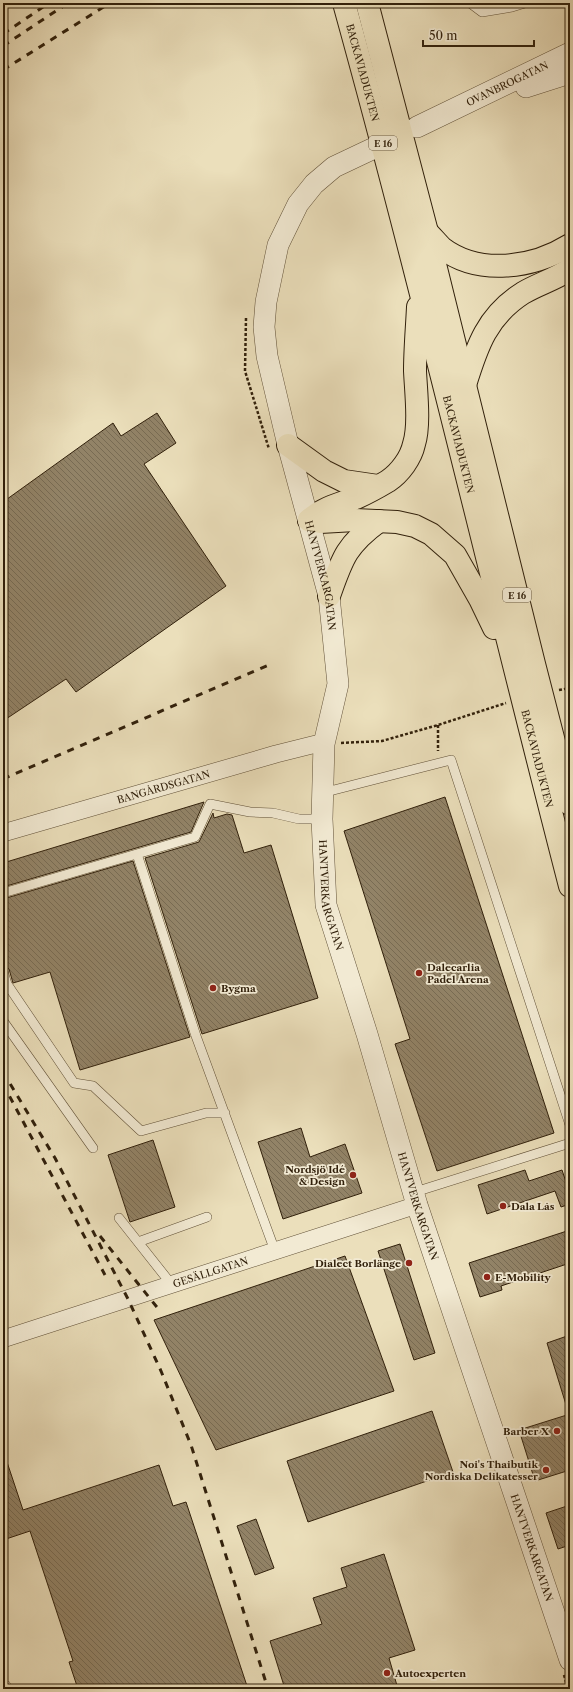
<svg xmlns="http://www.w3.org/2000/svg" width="573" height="1692" font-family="'Libre Caslon Text',serif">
  <defs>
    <pattern id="building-back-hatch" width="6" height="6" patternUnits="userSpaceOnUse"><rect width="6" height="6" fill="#928367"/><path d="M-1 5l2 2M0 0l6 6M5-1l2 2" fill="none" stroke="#786b53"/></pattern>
  </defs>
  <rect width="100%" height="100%" fill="#ebdfbb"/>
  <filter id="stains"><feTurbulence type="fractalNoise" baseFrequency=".005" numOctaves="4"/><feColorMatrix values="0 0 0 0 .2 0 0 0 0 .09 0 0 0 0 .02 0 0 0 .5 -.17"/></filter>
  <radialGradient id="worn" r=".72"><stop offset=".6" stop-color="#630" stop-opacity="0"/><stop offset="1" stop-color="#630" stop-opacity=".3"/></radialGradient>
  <path fill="url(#building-back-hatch)" stroke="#31200b" d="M157,413L176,443L144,464L226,586L76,692L66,679L3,721V502L113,423L121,436Z
    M445,797L554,1133L437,1171L395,1044L410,1039L344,831Z
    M204,802L191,832L3,887V863Z
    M213,813L214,818L227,814L232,815L244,853L271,845L318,998L202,1034L145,858L199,842Z
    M133,861L190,1037L80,1070L50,972L13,983L9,969L3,965V899Z
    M301,1128L310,1157L345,1144L362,1193L283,1219L258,1142Z
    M153,1140L175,1207L130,1222L108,1155Z
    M525,1170L529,1181L562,1170L570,1194V1204L561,1207L555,1191L487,1214L478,1185Z
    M570,1230V1263L501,1286L502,1290L480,1297L469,1263Z
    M400,1244L435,1353L414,1360L378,1251Z
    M345,1256L394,1391L216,1450L154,1320Z
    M570,1335V1408H567L547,1343Z
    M432,1411L453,1472L308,1522L287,1461Z
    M570,1414V1470L535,1481L519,1430Z
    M3,1456H5L23,1510L159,1465L173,1506L186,1502L248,1689H78L69,1662L73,1661L30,1531L3,1540Z
    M570,1505V1545L558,1549L546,1513Z
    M256,1519L274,1568L255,1575L237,1526Z
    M384,1554L415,1650L389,1658L398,1689H285L270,1641L322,1624L313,1598L347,1587L341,1568Z"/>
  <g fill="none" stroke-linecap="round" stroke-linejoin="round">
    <g stroke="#605037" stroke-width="10">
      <path id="service" d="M470,3L482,12L512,7L525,3
        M322,793L451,760L570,1125
        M137,854L196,1036L275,1251
        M3,893L195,837L210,804L250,812L273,813L299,819H322
        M3,971L7,984L74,1083L93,1086L141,1131L206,1113H225
        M3,1021L93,1148
        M415,1192L570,1143
        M119,1218L172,1285
        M138,1242L207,1217"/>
    </g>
    <g stroke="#605037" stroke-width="18">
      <g id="minor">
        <path id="s1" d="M3,833L276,754L316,744H324"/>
        <path id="s2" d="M3,1339L417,1205"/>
        <path d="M3,1688V1689"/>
      </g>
    </g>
    <g stroke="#605037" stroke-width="22">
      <g id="tertiary">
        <path d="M526,87L570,73"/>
        <path id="s3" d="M417,127L570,53"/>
        <path id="s4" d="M372,149L334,167L314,184L298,204L278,245L266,302L264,327L267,356L288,445L329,596L338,684L324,744L322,819L326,905L367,1034L417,1205L570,1660"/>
      </g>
    </g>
    <g stroke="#31200b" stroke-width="24">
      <g id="trunk">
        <path id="s5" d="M344,3C425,296 494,592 570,886"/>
        <path d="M367,3L427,232L534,664L570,804"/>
        <path d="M427,232C432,237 437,243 442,248C479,276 533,268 570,245"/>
        <path d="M465,385C477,346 487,316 523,293C538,284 556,279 570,269"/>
        <path d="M288,445L324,471L344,481L378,486"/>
        <path d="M309,520C323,508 339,504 356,498C367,493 378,487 388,481C400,473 411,458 414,444C420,425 416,392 415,371C415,350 417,328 418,307"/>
        <path d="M309,520L320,522L355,520L397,522L415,526L431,534L455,555L480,599L494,628"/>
        <path d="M329,596C342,559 346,545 379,521"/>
      </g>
    </g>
    <path stroke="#31200b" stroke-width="2.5" stroke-dasharray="3 2" stroke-linecap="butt" d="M246,318L245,371L269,449
      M559,690L570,688
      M438,725V751
      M341,743L382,741L438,725L506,703
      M564,1675L568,1689"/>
    <use href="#service" stroke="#f2ead3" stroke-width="9"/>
    <use href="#minor" stroke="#f2ead3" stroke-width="17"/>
    <use href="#tertiary" stroke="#f2ead3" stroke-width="21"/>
    <use href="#trunk" stroke="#ebdfbb" stroke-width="22"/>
    <path stroke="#31200b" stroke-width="3" stroke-dasharray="7 7" stroke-linecap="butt" d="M3,34L49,3
      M3,46L68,3
      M3,70L110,3
      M3,465L6,463
      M3,779L271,664
      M3,1072L55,1158L128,1299L161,1371L191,1445L268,1689
      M3,1084L105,1275
      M100,1236L160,1311"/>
  </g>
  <g fill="#8f2418" stroke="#f2ead3" stroke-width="1.5">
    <circle cx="419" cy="973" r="4"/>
    <circle cx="213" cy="988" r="4"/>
    <circle cx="353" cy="1175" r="4"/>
    <circle cx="503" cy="1206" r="4"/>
    <circle cx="409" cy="1263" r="4"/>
    <circle cx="487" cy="1277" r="4"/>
    <circle cx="557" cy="1431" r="4"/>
    <circle cx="546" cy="1470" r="4"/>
    <circle cx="387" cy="1673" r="4"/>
  </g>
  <g text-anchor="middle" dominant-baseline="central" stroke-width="3.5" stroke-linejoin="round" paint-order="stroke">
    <g fill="#f2ead3" stroke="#6b5d47" stroke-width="1">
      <rect x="369" y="136" width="28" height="14" rx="3"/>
      <rect x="503" y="588" width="28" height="14" rx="3"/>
    </g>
    <g font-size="9" font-weight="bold" fill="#31200b">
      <text x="383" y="143">E 16</text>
      <text x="517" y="595">E 16</text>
    </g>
    <g font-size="10" fill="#31200b" stroke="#f2ead3">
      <text stroke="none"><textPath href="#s5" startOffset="72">BACKAVIADUKTEN</textPath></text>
      <text stroke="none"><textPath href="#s3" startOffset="100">OVANBROGATAN</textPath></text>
      <text stroke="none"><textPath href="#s5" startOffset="456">BACKAVIADUKTEN</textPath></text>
      <text stroke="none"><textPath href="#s4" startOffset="478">HANTVERKARGATAN</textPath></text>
      <text stroke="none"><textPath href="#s5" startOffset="780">BACKAVIADUKTEN</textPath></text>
      <text stroke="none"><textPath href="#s1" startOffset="167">BANGÅRDSGATAN</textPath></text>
      <text stroke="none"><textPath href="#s4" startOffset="802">HANTVERKARGATAN</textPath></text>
      <text stroke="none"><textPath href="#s4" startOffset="1126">HANTVERKARGATAN</textPath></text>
      <text stroke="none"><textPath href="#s2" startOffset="218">GESÄLLGATAN</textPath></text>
      <text stroke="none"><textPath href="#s4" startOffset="1486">HANTVERKARGATAN</textPath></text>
    </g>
    <g font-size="10" font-weight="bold" fill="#31200b" stroke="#f2ead3" text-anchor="start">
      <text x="427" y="967">Dalecarlia<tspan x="427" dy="12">Padel Arena</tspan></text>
      <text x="221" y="988">Bygma</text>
      <text x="345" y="1169" text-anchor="end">Nordsjö Idé<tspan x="345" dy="12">&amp; Design</tspan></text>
      <text x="511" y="1206">Dala Lås</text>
      <text x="401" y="1263" text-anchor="end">Dialect Borlänge</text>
      <text x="495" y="1277">E-Mobility</text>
      <text x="549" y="1431" text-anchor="end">Barber X</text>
      <text x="538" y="1464" text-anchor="end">Noi's Thaibutik<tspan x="538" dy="12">Nordiska Delikatesser</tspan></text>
      <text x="395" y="1673">Autoexperten</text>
    </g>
  </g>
  <rect width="573" height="1692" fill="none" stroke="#ebdfbb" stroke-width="16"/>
  <rect x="4" y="4" width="565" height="1684" fill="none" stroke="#31200b" stroke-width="2"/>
  <rect x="8" y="8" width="557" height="1676" fill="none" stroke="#31200b"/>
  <path d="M423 40v6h111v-6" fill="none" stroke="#31200b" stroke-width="2"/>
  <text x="429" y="40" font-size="12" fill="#31200b" stroke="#f2ead3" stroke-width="3" paint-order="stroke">50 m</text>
  <rect width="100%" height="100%" filter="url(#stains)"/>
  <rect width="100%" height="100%" fill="url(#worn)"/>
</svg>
